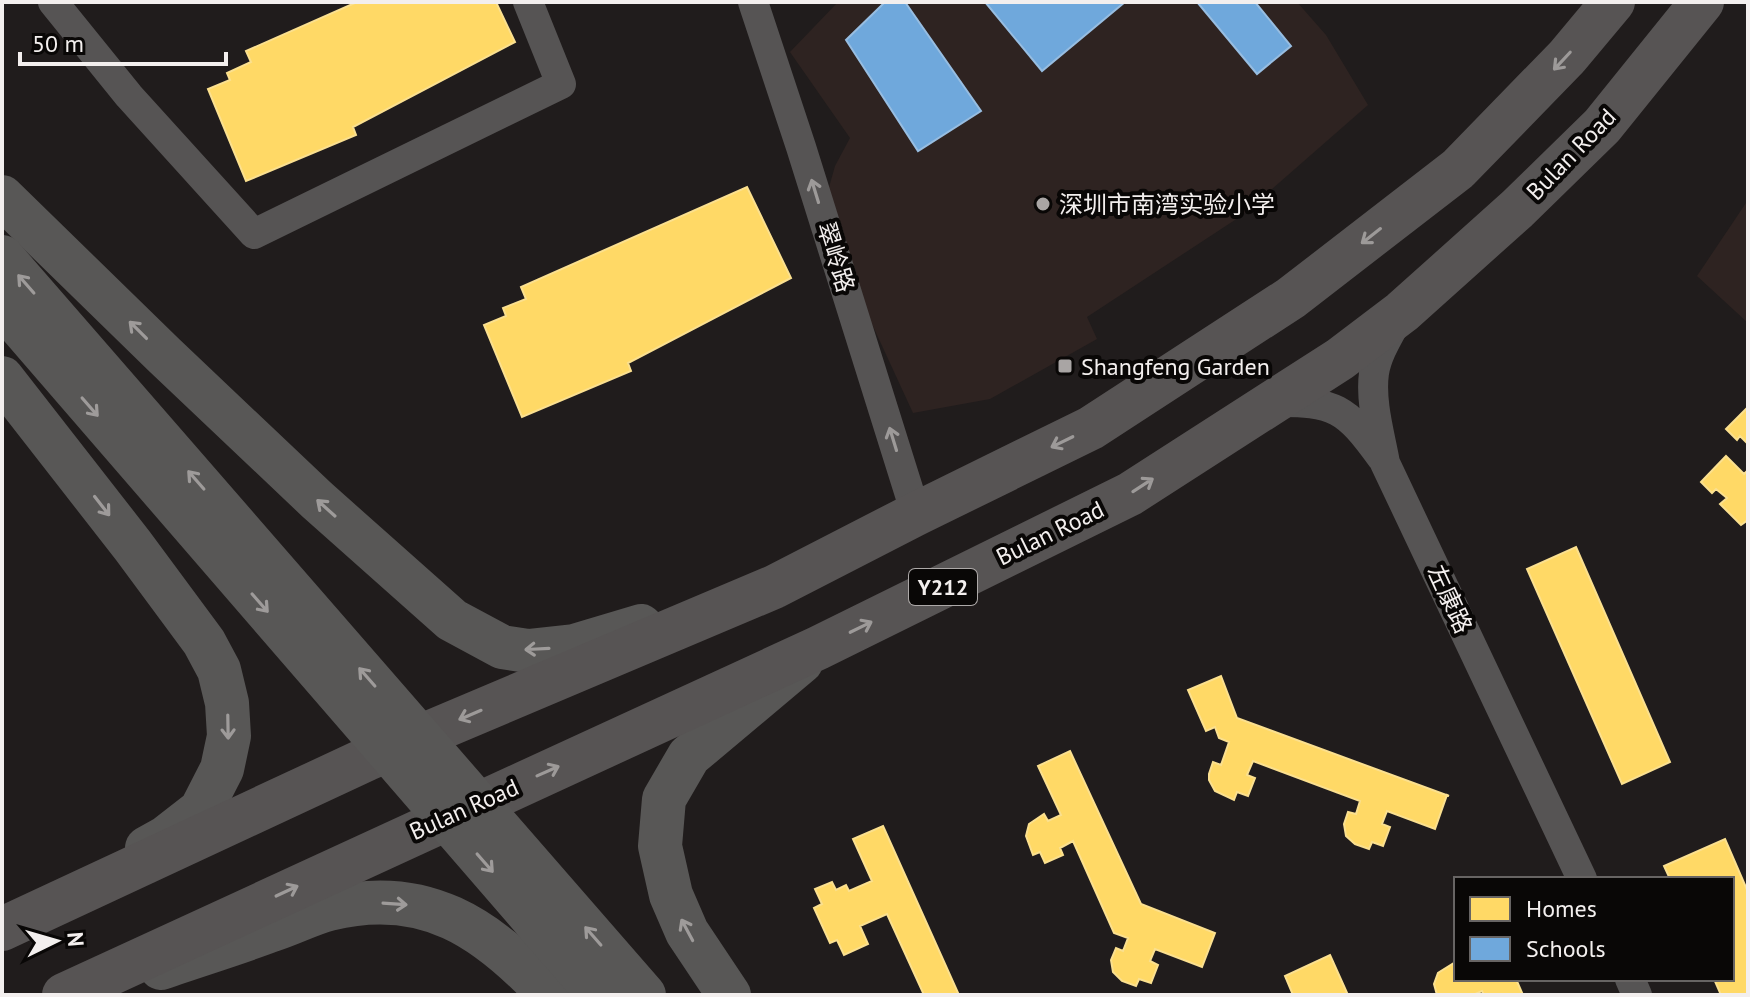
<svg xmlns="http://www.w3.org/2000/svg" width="1750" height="997" font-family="'PT Sans','Noto Sans SC',sans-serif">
  <rect width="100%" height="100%" fill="#201c1c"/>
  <path fill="#2e2321" d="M838,2H1297L1326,35L1368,105L1241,216L1087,317L1097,339L990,399L913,413L860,298L828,191L835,166L850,138L790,52Z
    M1748,200V323L1697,276Z"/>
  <path fill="#ffd966" stroke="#fbe08f" stroke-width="2" d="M357,2H496L515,42L353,127L356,135L246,181L208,89L230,80L227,73L251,62L246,51Z
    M747,187L791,278L628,363L631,371L522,417L484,325L506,316L503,308L526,299L521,287Z
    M1748,407V444L1740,436L1737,440L1726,429Z
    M1726,456L1744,474L1748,470V520L1741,525L1720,504L1727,498L1716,489L1712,493L1701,482Z
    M1576,547L1670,762L1622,784L1527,569Z
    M1221,676L1237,718L1449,796L1447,795L1435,829L1387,811L1382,824L1390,827L1383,846L1372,842L1369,849L1355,844L1346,836L1344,824L1348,812L1356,814L1360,801L1253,761L1247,775L1255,778L1248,796L1237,792L1234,800L1215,791L1209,780V774L1213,762L1221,765L1229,742L1219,738L1215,727L1206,731L1188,690Z
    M1070,751L1141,904L1215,933L1202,967L1155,949L1150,961L1158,965L1151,983L1139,979L1136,986L1122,981L1113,972L1111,960L1116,948L1123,951L1128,938L1114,933L1073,841L1060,848L1063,855L1045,863L1040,852L1033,855L1026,836L1029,824L1044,814L1048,821L1061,815L1038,766Z
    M883,826L959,995H924L887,914L860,926L868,944L844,955L837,940L830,943L814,908L822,904L815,889L832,882L836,890L846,885L849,891L872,881L853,839Z
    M1725,839L1748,892V995H1721L1714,979H1732V879H1670L1664,866Z
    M1330,955L1348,995H1293L1285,976Z
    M1454,963L1456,979H1516L1523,995H1484L1482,991L1473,995H1437L1434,984L1438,973Z"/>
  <path fill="#6fa8dc" stroke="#97bde1" stroke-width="2" d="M885,2H905L981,111L918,151L846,40Z
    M985,2H1125L1042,71Z
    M1197,2H1255L1291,46L1257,74Z"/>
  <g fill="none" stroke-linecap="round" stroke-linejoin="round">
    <path stroke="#565454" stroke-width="30" d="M53,2L129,96L254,234L561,84L528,2
      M753,2L801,147L916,514
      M1397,320C1388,337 1377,354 1374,373C1370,402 1380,435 1385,463L1582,879
      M1273,402C1335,401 1346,408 1382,458
      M1630,979L1637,995"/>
    <path stroke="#585756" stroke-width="44" d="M2,197L164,355L317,500L452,620L502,647L528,651L574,646L641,626
      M2,378L133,546L204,642L219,670L227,703L229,736L222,769L201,810L165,838L147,848
      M161,968C198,955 235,944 272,930C291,924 310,914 329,909C425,885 487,928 549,995
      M729,995L687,932L671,895L660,846L664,799L689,756L801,662"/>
    <path stroke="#575454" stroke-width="44" d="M2,929L367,759L774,587L916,514L1091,428L1291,298L1458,169L1567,57L1613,2
      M64,995L818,648L1130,494L1340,359L1402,312L1517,209L1602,126L1702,2"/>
    <path stroke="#585756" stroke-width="44" d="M2,257L644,995
      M2,305L599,995"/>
  </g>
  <defs><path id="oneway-shaft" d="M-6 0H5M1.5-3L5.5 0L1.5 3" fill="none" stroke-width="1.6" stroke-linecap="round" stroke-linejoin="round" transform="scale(2)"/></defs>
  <g stroke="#9d9a99">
    <use href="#oneway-shaft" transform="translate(1562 61) rotate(133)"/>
    <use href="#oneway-shaft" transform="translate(815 191) rotate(-107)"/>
    <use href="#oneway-shaft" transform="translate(1371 236) rotate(142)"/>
    <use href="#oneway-shaft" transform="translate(893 439) rotate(-107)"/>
    <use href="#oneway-shaft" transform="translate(1062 442) rotate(154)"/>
    <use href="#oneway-shaft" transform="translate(1143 485) rotate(-33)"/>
    <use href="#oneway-shaft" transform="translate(861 627) rotate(-26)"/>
    <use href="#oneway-shaft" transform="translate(470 715) rotate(157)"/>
    <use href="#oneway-shaft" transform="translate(548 771) rotate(-24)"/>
    <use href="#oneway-shaft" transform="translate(287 891) rotate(-25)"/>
  </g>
  <g stroke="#9e9b9a">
    <use href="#oneway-shaft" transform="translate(26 284) rotate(-131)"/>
    <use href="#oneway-shaft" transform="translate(138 330) rotate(-135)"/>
    <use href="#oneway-shaft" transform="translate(90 407) rotate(49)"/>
    <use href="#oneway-shaft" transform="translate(196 480) rotate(-131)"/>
    <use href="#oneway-shaft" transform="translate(102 506) rotate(52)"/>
    <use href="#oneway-shaft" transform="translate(326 508) rotate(-138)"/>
    <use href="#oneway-shaft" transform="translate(260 603) rotate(49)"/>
    <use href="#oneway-shaft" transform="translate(537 649) rotate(177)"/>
    <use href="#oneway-shaft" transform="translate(367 677) rotate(-131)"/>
    <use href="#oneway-shaft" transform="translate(228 727) rotate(89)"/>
    <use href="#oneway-shaft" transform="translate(485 863) rotate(49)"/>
    <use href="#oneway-shaft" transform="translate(395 904) rotate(4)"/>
    <use href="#oneway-shaft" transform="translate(687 930) rotate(-118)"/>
    <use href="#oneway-shaft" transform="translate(593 936) rotate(-131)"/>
  </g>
  <g fill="#a9a5a4" stroke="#090706" stroke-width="3">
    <circle cx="1043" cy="204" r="8"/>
    <rect x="1057" y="358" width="16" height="16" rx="4"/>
  </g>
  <g text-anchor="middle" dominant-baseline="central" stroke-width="8" stroke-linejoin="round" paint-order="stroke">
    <rect fill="#090706" stroke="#ada9a8" stroke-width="2" x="909" y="569" width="68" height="36" rx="6"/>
    <g font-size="22" font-weight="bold" fill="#f3efee">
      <text x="943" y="587">Y212</text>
    </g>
    <g font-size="24" fill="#f3efee" stroke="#090706">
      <text transform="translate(1571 154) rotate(-46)">Bulan Road</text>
      <text transform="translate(836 257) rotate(73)">翠岭路</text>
      <text transform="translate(1050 533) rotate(-26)">Bulan Road</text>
      <text transform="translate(1450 599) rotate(65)">左康路</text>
      <text transform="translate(464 809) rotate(-24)">Bulan Road</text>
    </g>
    <g font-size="24" fill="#f3efee" stroke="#090706" text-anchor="start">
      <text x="1059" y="204">深圳市南湾实验小学</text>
      <text x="1081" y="366">Shangfeng Garden</text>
    </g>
  </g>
  <rect width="1750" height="997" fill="none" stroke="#f3efee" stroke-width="8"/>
  <rect x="1454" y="877" width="280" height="104" fill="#090706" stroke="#676463" stroke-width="2"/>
  <rect x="1470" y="897" width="40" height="24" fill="#ffd966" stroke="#676463" stroke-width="2"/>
  <text x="1526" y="917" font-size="24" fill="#f3efee">Homes</text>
  <rect x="1470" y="937" width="40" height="24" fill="#6fa8dc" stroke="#676463" stroke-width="2"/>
  <text x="1526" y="957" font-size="24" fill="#f3efee">Schools</text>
  <g transform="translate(56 941) rotate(85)" stroke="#090706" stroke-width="6" paint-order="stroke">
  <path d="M0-6L14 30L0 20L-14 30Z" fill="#f3efee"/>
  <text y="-12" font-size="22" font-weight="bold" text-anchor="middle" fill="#f3efee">N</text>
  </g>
  <path d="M20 52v12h206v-12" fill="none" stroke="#f3efee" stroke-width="4"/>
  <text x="32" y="52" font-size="24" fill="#f3efee" stroke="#090706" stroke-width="6" paint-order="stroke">50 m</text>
</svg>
